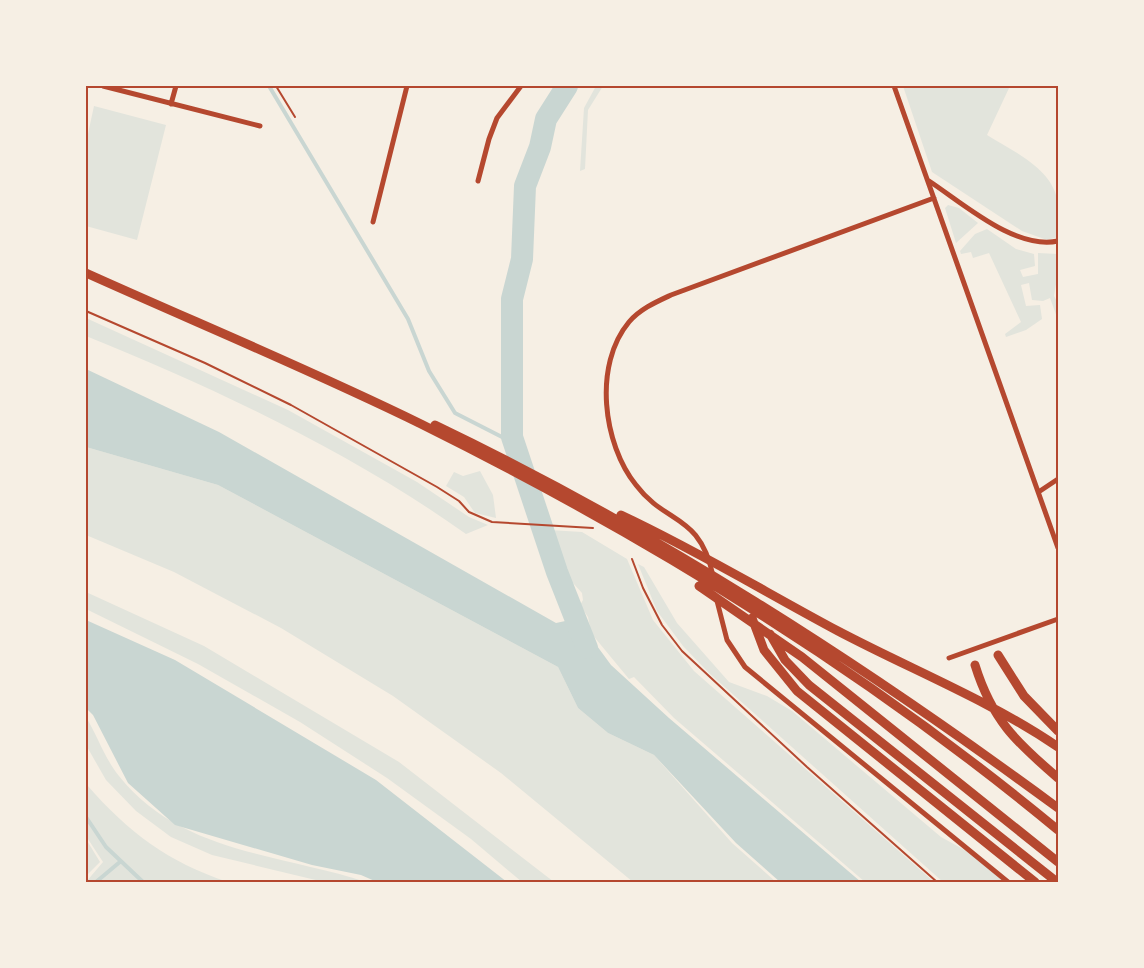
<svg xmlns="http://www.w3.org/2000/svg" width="1144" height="968" font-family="Rubik,sans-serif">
  <rect width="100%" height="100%" fill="#f6efe4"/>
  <path fill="#e2e4dc" d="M596,86H603L588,110L585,169L580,171L584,108Z
    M903,86H1010L987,135C1014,152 1054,169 1058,204C1060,215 1058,227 1058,237L1047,240L1022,231L932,172Z
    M94,106L166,125L137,240L86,226V143Z
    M948,205L959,208L978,223L956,243L945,208Z
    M987,229L1016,249L1034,254L1035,266L1020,270L1023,277L1038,274V253L1058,254V273L1054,296L1058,303V320L1050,298L1043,301L1032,300L1029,283L1021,285L1026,306L1040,305L1042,319L1026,330L1006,337L1005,334L1021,322L989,253L973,258L971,252L961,254L960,251L975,234Z
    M86,318L288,410L417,482L469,517L488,525L466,534C354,454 213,387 86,336Z
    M86,447L218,485L558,667L578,708L608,733L654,755L732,843L776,882H633L501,773L393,696L281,628L174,572L86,535Z
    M480,471L493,495L496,518L475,513L464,497L446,486L454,472L463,476Z
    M549,530L582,532L627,559L653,620L694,671L934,882H865L674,718L634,677L629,679L591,633L588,617L580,605L583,600L582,593L564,573L560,553Z
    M638,564L644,567L677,623L729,682L767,696L792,711L941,837L970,853L1005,882H943L709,673L683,646L657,611Z
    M86,592L204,646L399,762L554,882H522L471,839L387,778L300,722L198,664L86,609Z
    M86,717C97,735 105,759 119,776C180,853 280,854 366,882H324L212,855L171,837L136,811L106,780L86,745Z
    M87,785C129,833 168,862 228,882H86L103,862L86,836Z
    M86,839L100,862L86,876Z"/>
  <path fill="#c9d6d2" d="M86,369L219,432L556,623L584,617L589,635L611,665L669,718L861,882H780L736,843L654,755L608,733L578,708L558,667L218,485L86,447Z
    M86,620L175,660L376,780L507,882H377L361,875L312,865L175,825L128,783L93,715L86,708Z"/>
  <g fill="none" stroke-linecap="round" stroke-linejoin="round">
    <path stroke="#c9d6d2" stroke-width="4" d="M269,86L408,319L429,371L455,413L502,437H512
      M86,817L106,847L143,882
      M96,882L121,861"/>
    <path stroke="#c9d6d2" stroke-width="22" d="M567,86L546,119L540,147L525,186L522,259L512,299V437L557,572L587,648"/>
    <path stroke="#b5482f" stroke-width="2" d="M276,86L295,117
      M86,311L205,363L291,405L437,487L459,501L469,512L492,522L593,528
      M632,559L643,588L662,625L682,651L807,767L937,882"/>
    <path stroke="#b5482f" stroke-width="5" d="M103,86L260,126
      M894,86L1058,548
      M171,104L176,86
      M478,181L489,139L497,118L521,86
      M929,181C964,204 1015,250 1058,241
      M373,222L407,86
      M1040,491L1058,479
      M713,576C700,513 666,525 636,485C603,444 593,365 629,322C640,309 656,302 671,295L934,198
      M716,597L727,640L745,667L1008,882
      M949,658L1058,619"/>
    <path stroke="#b5482f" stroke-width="9" d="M86,273C197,323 311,370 421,424C645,535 866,671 1058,830
      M435,425C656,531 861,663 1058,808
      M621,515C696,550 765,592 838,631C912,670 989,700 1058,747
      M699,586L802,657L1058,862
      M752,618L764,650L797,691L1035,882
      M770,634L785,660L809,685L1057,882
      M998,655L1024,696L1058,731
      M975,665C992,720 1016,742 1058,778"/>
  </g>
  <rect width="1144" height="968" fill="none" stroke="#f6efe4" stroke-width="174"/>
  <rect x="87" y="87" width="970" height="794" fill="none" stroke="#b5482f" stroke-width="2"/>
</svg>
